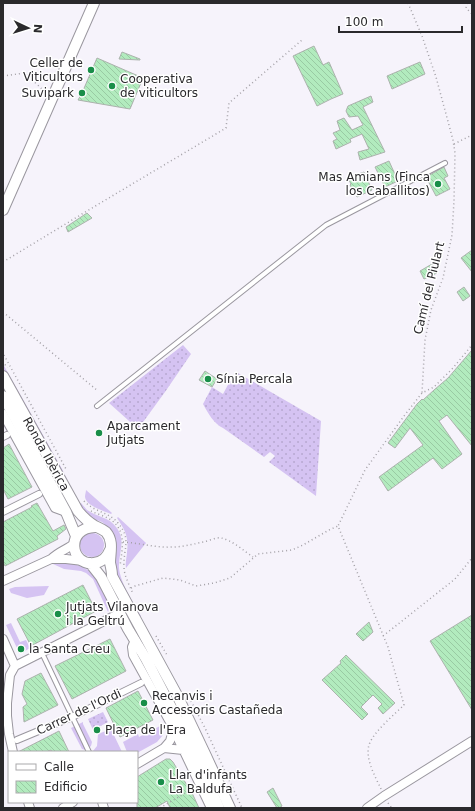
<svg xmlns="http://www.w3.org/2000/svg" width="475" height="811" font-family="'DejaVu Sans',sans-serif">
  <defs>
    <pattern id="grass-dots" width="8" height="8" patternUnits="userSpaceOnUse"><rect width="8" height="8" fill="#d5c3f2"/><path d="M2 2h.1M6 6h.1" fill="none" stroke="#b7a8d0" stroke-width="1.8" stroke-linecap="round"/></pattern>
    <pattern id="building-back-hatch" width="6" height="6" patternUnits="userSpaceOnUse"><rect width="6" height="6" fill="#b2ebbe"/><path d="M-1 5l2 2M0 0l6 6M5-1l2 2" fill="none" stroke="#99caa3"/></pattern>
  </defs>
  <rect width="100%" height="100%" fill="#f6f3fb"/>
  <path fill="url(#grass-dots)" d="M183,345L191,354L165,392L138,429L109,403Z
    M238,373L321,421L316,496L269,462L275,456L270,452L264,457L223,428C214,424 208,413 203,404L212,387L223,394L230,381L234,383Z
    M103,712L108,722L93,730L88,719Z"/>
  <path fill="#d5c3f2" d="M3,364L62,469L70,486L69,487L3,368Z
    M86,490L112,513L111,514C104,511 86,506 85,497C85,494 86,492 86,490Z
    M81,503C83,505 85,508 87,510C97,517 109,517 116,527C127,541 118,553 119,568C120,582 134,604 141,616L139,617L116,575L115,558L117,548L115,536L110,529L102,522L91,518L78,505Z
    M118,517L146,543L126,568C125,562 127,557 127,552C129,537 125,530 117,518Z
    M80 545a12 12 0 1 1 24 0a12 12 0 1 1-24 0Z
    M59,562C72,563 84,565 94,575C98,579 101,586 104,591C109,600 112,602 108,612L93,579L86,573L81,571L64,569L53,564Z
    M49,586L44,595L27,598L11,593L9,589L15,587Z
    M11,623L20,642L26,640L30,648L25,651L22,645L17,648L6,625Z
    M83,722V724L92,742L91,746L86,750L82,749L71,728Z
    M160,726L163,731V735L157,742L137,753V752H127L123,742L138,734L139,737Z
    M111,729L122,752H93V751L97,746L98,734Z"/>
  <path fill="url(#building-back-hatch)" stroke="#acb2ad" d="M314,46L323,65L329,62L343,94L331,99L317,106L293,56Z
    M122,52L140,59V60L119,59Z
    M97,58L143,78L130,109L78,100L82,93Z
    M420,62L425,74L392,89L387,76Z
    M371,96L373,102L363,107L385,152L360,160L358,152L369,149L362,134L350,139L351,142L336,149L333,141L337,139L333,133L340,130L337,121L344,118L352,130L363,125L358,116L349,117L346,111L348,106Z
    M389,161L398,181L385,187L375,167Z
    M444,167L448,176L444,178L450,189L436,196L426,177Z
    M364,172L372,190L357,197L354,190L353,191L350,185L351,184L348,178Z
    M87,213L92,218L68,232L66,227Z
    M472,250V272L461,258Z
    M432,264L437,273L424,279L420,271Z
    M464,287L470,296L463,301L457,292Z
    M472,350V446L447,415L439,421L462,454L442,469L433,458L388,491L379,477L423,445L410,428L395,448L388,443L417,404L422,399L423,400L434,390L448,378Z
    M205,371L217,379L212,387L199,380Z
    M9,444L32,487L8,499L3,489V448Z
    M37,503L53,531L64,525L66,529L57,536L58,539L5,566L3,562V522L32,507L31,506Z
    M83,585L96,611L31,646L17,619Z
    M472,615V710L430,641Z
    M369,622L373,632L363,641L356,634Z
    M110,639L126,671L72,699L55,666Z
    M346,655L395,703L383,714L378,708L382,704L373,695L361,707L368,714L362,720L322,680L341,663L340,661Z
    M41,673L58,705L24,722L23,707L27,704L22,694L25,681Z
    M138,691L153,720L120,737L106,708Z
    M59,731L69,752H52L51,750L46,752H18Z
    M166,759H170L173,762L193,795L199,808H170L167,801L155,808H137V777Z
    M273,788L282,806L279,808H277L267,792Z"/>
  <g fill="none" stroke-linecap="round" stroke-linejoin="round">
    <g stroke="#9a979f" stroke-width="6">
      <path id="service" d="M97,406L326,225L445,163
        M42,653L89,752"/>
    </g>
    <g stroke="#9a979f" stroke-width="8">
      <path id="pedestrian" d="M3,437L7,435
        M3,512L39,494
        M17,740L72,717L141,683"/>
    </g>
    <g stroke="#9a979f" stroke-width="10">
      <path id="minor" d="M3,414L55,508L66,512
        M51,559H66L83,561
        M3,581L51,559C58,552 67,549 74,544
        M3,639L15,666
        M135,640L132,647L133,655L170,722L211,808
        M15,666L120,613
        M164,748L183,750
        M13,752L9,734L7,716V703L10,675L15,666
        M137,764L164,748L170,741L173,730
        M28,802L30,808
        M102,802L104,808
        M63,808L73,802
        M367,808L384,796L472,741"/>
    </g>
    <g stroke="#9a979f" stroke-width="12">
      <path id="tertiary" d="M3,210L94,3
        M3,376L78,511C83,517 88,522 95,526C99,528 102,529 106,532C114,541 110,553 110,563C111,567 112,571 112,576L178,697L206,756L230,808
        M3,396L66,512L76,536
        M95,527C65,528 70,566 94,563C103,562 107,557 110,550
        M90,563L101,577L128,629L146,659L183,730L219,808"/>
    </g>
    <path stroke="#a4a1a7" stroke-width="1.5" stroke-dasharray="1 3" stroke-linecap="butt" d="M408,3L422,36L436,77L453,140L455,153L454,201L452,235L443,278L431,310L425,340L422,393
      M467,3L466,8L472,14
      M3,76L25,73L42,89H46
      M454,144L472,135
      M3,262L82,214L226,128L229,103L302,40
      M3,312L98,391
      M4,355L66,469
      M3,361L7,368
      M84,501C94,512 109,512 118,523C132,539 123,549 124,567C124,576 130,586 133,594
      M91,511C97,514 105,516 111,520C127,531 122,550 120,566
      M123,542C140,543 156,548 173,547C183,547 193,544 203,542C209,541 216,537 221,538C232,540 244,551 253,557
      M131,588L135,586L163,578L180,580L196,586L214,583L230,578L258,554L292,550L303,545L329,530L338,526
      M156,636L167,655
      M383,636L455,579L472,558
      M191,701L205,728L242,808
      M381,789C375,776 365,759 369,745C373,732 394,715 404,705L388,647L338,526L365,470L404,416L422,393L434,387L453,368L472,345
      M388,803L392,808
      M160,808L192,789"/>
    <use href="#service" stroke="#fff" stroke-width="4"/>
    <use href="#pedestrian" stroke="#fff" stroke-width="6"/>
    <use href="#minor" stroke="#fff" stroke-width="8"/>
    <use href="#tertiary" stroke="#fff" stroke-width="10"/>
  </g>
  <g fill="#198e49" stroke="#fff" stroke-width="1.5">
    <circle cx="91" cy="70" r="4"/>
    <circle cx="112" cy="86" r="4"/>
    <circle cx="82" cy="93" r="4"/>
    <circle cx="438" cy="184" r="4"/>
    <circle cx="208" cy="379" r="4"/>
    <circle cx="99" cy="433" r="4"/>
    <circle cx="58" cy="614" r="4"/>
    <circle cx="21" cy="649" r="4"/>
    <circle cx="144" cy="703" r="4"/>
    <circle cx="97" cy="730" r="4"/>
    <circle cx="161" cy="782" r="4"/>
  </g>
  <g text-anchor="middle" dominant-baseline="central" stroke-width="3" stroke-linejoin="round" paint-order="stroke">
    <g font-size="12" fill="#2a292c" stroke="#fff" text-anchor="start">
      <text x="83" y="63" text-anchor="end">Celler de<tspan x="83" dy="14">Viticultors</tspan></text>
      <text x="120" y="79">Cooperativa<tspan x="120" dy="14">de viticultors</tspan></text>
      <text x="74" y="93" text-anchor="end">Suvipark</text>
      <text x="430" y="177" text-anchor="end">Mas Amians (Finca<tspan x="430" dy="14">los Caballitos)</tspan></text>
      <text x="216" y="379">Sínia Percala</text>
      <text x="107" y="426">Aparcament<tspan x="107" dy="14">Jutjats</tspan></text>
      <text x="66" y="607">Jutjats Vilanova<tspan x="66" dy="14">i la Geltrú</tspan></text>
      <text x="29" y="649">la Santa Creu</text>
      <text x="152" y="696">Recanvis i<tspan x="152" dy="14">Accessoris Castañeda</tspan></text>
      <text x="105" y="730">Plaça de l'Era</text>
      <text x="169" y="775">Llar d'infants<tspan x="169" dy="14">La Baldufa</tspan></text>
    </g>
    <g font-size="12" fill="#2a292c" stroke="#fff">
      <text transform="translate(429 288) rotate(-76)">Camí del Piulart</text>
      <text transform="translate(46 454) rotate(61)">Ronda Ibèrica</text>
      <text transform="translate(79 712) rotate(-25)">Carrer de l'Ordi</text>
    </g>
  </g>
  <rect width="475" height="811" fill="none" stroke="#2a292c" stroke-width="8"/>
  <rect x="8" y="751" width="130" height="52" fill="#ffffff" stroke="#aaa9ab"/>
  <rect x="16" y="764" width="20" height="6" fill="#ffffff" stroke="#aaa9ab"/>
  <text x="44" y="771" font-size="12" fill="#2a292c">Calle</text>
  <rect x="16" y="781" width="20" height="12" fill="url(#building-back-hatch)" stroke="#aaa9ab"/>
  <text x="44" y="791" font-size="12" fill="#2a292c">Edificio</text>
  <g transform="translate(28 28) rotate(94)" stroke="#ffffff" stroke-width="3" paint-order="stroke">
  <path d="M0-3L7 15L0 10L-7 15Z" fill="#2a292c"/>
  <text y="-6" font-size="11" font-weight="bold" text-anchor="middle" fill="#2a292c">N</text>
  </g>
  <path d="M339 26v6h123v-6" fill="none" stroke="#2a292c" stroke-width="2"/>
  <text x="345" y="26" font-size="12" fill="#2a292c" stroke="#ffffff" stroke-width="3" paint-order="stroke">100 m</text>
</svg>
